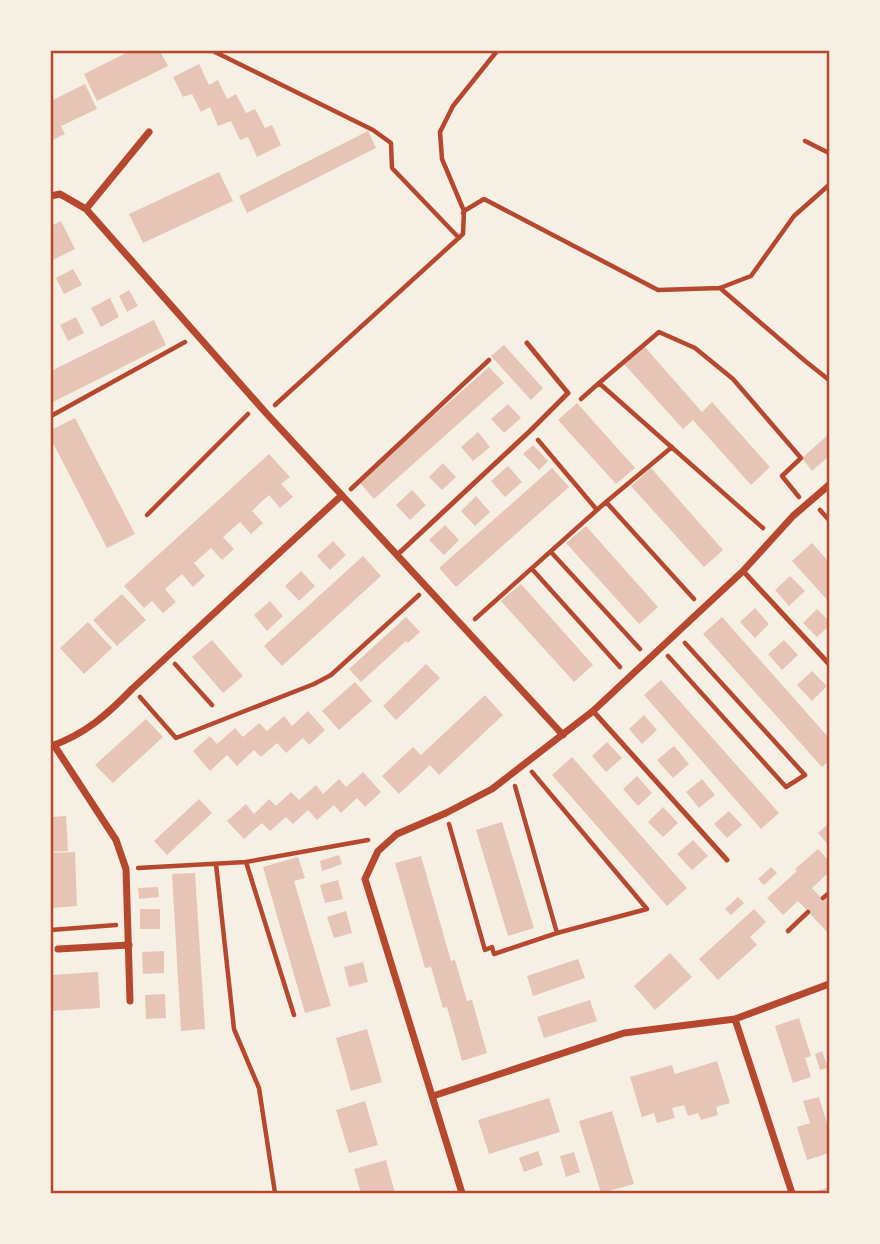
<svg xmlns="http://www.w3.org/2000/svg" width="880" height="1244" font-family="Commissioner,sans-serif">
  <rect width="100%" height="100%" fill="#f6efe4"/>
  <path fill="#e6c5b7" d="M130,51H160L168,66L97,101L84,74Z
    M199,64L209,85L218,80L227,99L236,94L246,113L255,109L265,128L272,125L281,145L257,157L248,137L240,140L231,121L218,126L210,107L201,112L192,94L183,97L173,77Z
    M85,84L97,109L61,126L65,134L51,141V109L52,108L51,101Z
    M368,131L376,148L247,213L239,196Z
    M219,172L233,201L143,243L129,214Z
    M61,221L75,249L51,261V226Z
    M73,269L82,285L64,294L56,278Z
    M129,290L138,306L127,312L119,296Z
    M110,298L119,317L101,327L91,308Z
    M76,317L84,333L68,341L60,325Z
    M154,320L166,345L51,403V371Z
    M504,345L543,388L531,400L491,356Z
    M644,346L702,412L712,402L770,467L751,485L693,420L683,429L624,364Z
    M489,367L504,383L374,499L359,482Z
    M577,403L635,468L616,484L558,420Z
    M508,404L521,418L504,433L491,419Z
    M75,418L135,534L107,548L51,439V430Z
    M478,432L490,447L473,461L461,447Z
    M829,434V456L812,471L802,458Z
    M533,445L548,461L539,470L523,454Z
    M269,454L290,477L281,484L293,497L280,508L269,495L260,503L252,511L263,523L251,534L240,522L223,537L234,549L222,560L211,548L194,563L205,576L193,587L182,574L165,589L176,602L163,613L152,601L144,608L124,586Z
    M443,463L456,477L442,490L429,477Z
    M508,466L522,482L505,497L491,481Z
    M552,468L569,487L456,587L439,568Z
    M651,468L723,550L704,567L631,486Z
    M412,490L426,505L410,520L396,505Z
    M476,496L490,512L475,526L461,511Z
    M445,525L459,540L444,555L429,540Z
    M586,526L658,607L639,624L566,543Z
    M333,541L346,555L330,570L317,556Z
    M812,543L829,562V602L792,561Z
    M363,556L381,576L282,666L264,646Z
    M301,571L315,586L299,601L285,586Z
    M790,576L805,591L789,606L775,590Z
    M521,584L593,665L574,682L501,601Z
    M122,594L146,620L117,646L93,620Z
    M270,601L283,616L267,631L254,615Z
    M755,608L769,624L755,638L740,622Z
    M817,609L829,621V626L817,637L803,623Z
    M406,617L420,632L408,643L406,641L361,682L349,669Z
    M722,617L829,738V761L822,767L703,634Z
    M88,622L112,648L84,674L60,648Z
    M212,640L243,676L223,693L192,657Z
    M784,640L798,655L782,670L768,654Z
    M426,664L440,678L396,720L383,706Z
    M812,671L827,686L812,701L797,685Z
    M661,680L779,813L761,829L644,695Z
    M355,682L372,701L339,730L322,711Z
    M485,695L503,715L439,775L430,765L399,794L382,776L413,747L421,755Z
    M308,711L325,730L309,745L303,738L286,753L277,743L261,757L254,750L237,766L227,755L210,771L193,751L210,736L217,744L235,728L243,737L259,723L267,731L284,716L292,726Z
    M644,715L657,730L642,744L629,729Z
    M146,719L163,737L113,783L95,765Z
    M607,742L622,758L606,772L592,756Z
    M674,746L689,764L673,778L657,760Z
    M572,757L687,888L667,906L552,775Z
    M363,772L381,792L365,807L357,798L341,813L334,805L317,820L308,810L293,824L286,817L270,831L262,823L244,839L227,821L246,804L254,814L269,799L276,806L291,792L299,800L316,785L323,794L339,779L346,787Z
    M637,776L652,793L638,806L623,789Z
    M702,779L715,795L699,808L686,792Z
    M199,799L212,813L167,855L154,841Z
    M663,807L678,823L663,837L648,822Z
    M729,811L742,825L727,838L714,824Z
    M66,816L68,851L51,852V817Z
    M502,822L534,928L508,936L476,830Z
    M829,823V846L818,833Z
    M693,840L708,856L692,870L677,854Z
    M818,849L829,861V872L812,888L824,901L829,896V934L798,901L783,915L767,898L797,871L795,869Z
    M75,852L77,906L51,908V853Z
    M339,855L342,864L322,871L320,861Z
    M421,856L451,961L455,960L467,1001L472,1000L487,1053L462,1061L447,1007L443,1008L431,967L425,968L395,863Z
    M298,857L305,878L294,881L331,1006L305,1013L263,867Z
    M771,867L777,873L764,885L758,879Z
    M195,873L205,1029L181,1031L172,874Z
    M338,880L343,899L325,903L320,885Z
    M158,887L159,897L139,899L138,888Z
    M738,897L744,903L731,915L725,909Z
    M140,909H160V929H140Z
    M754,909L766,922L750,937L757,945L718,980L699,959Z
    M346,911L352,933L334,938L327,917Z
    M164,951V973L143,974L142,952Z
    M670,953L692,977L655,1010L634,986Z
    M578,959L585,978L533,996L527,976Z
    M363,962L368,982L349,987L344,967Z
    M98,972L100,1008L51,1011V975Z
    M165,994L166,1018L146,1019L145,995Z
    M590,1000L597,1021L544,1038L537,1017Z
    M799,1018L811,1056L805,1058L811,1077L793,1083L775,1026Z
    M367,1029L382,1082L351,1091L336,1038Z
    M822,1051L828,1068L820,1070L815,1054Z
    M717,1061L730,1103L716,1107L718,1115L701,1120L698,1113L688,1116L684,1105L672,1108L675,1118L657,1123L654,1113L642,1117L630,1077L672,1065L675,1074Z
    M819,1097L829,1130V1153L807,1160L797,1127L810,1123L803,1101Z
    M549,1098L560,1132L489,1154L478,1120Z
    M365,1101L378,1145L349,1153L336,1110Z
    M612,1111L634,1184L601,1193L579,1121Z
    M538,1151L543,1165L524,1172L519,1158Z
    M574,1152L580,1172L566,1177L560,1156Z
    M386,1160L395,1193H361L354,1169Z
    M829,1187V1193H811Z"/>
  <g fill="none" stroke-linecap="round" stroke-linejoin="round">
    <path stroke="#b5482f" stroke-width="4.5" d="M213,51L373,130L391,143L392,168L459,238
      M805,141L829,153
      M463,213L464,211L484,199L658,290L720,288L751,276L794,216L829,185
      M720,288L804,360L829,380
      M599,383L659,332L695,348L733,379L801,458L782,476L799,497
      M581,399L599,383L763,528
      M275,405L463,234L464,211L442,159L440,132L453,106L497,51
      M51,416L185,342
      M538,440L597,510L606,502
      M672,447L606,502L694,599
      M351,489L489,360
      M820,510L829,520
      M147,515L248,414
      M551,552L640,649
      M532,569L620,667
      M475,619L597,510
      M668,656L786,787L805,775L685,643
      M175,664L212,705
      M140,697L176,738L314,684L331,675L419,595
      M515,786L557,933
      M449,824L485,950L492,947L494,954L557,933L647,909L532,772
      M246,862L294,1015
      M216,864L234,1029L259,1088L275,1193
      M138,868L246,862L368,840
      M823,898L829,893
      M51,930L116,925
      M788,931L808,912"/>
    <path stroke="#b5482f" stroke-width="5" d="M397,555L530,431L568,393L527,343
      M743,571L829,664
      M593,711L727,860"/>
    <path stroke="#b5482f" stroke-width="7" d="M51,196L60,194L86,209L266,413L563,735
      M86,209L149,132
      M54,745L116,840L126,869L130,1001
      M51,746C84,735 108,714 132,689L342,495
      M58,949L129,945
      M735,1019L792,1193
      M433,1096L624,1033L735,1019L829,984
      M462,1193L365,879L378,851L397,834L446,813L492,789L593,711L743,571L793,516L829,485"/>
  </g>
  <rect width="880" height="1244" fill="none" stroke="#f6efe4" stroke-width="105"/>
  <rect x="52" y="52" width="776" height="1140" fill="none" stroke="#b5482f" stroke-width="2.5"/>
</svg>
